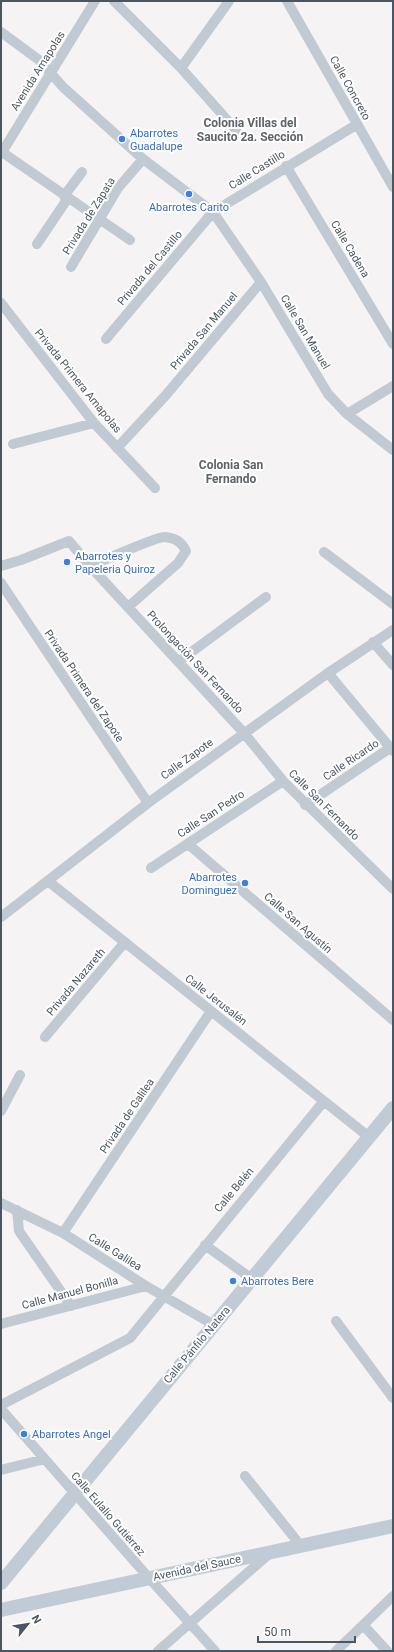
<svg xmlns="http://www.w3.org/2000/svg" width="394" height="1652" font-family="Roboto,sans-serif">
  <rect width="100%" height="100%" fill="#f5f3f3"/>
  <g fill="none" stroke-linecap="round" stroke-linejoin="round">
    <path stroke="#c1cad2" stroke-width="10" d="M114,1L181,68L236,130
      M287,1L393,187
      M1,32L39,60L63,87L143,159L213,212L261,282L328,394L347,414L393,450
      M181,68L229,1
      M2,152L130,240
      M1,154L95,1
      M286,166L393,344
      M64,196L82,172
      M37,244L68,198
      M71,267L118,188L143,159
      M1,303L94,423L155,488
      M106,339L213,212L356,125
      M347,414L393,386
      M13,444L94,423
      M117,448L166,395L261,282
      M324,552L393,604
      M1,566L21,560L69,541L90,566L244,733L283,781L393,889
      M90,566C102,561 156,537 164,537C175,538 181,541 186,551L178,563L128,607
      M1,583L148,803
      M373,642L393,665
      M178,662L266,597
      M328,673L393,751
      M305,805L390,748
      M188,844L393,1020
      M151,868L283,781
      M48,881L369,1137
      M1,917L148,803L328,673L393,630
      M45,1037L125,942
      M1,1111L20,1075
      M1,1203L63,1233L146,1286L214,1325
      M17,1210L19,1231L71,1306
      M63,1233L211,1011
      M205,1245L252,1279
      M336,1321L393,1398
      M1,1324L146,1286
      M1,1405L130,1338L324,1101
      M1,1409L149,1578L215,1651
      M1,1470L45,1459
      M245,1476L301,1546
      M364,1626L387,1651
      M158,1651L269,1554
      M336,1651L393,1596"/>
    <path stroke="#c1cbd6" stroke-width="14" d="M1,1583L393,1108
      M1,1610L393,1526"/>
  </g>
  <g fill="#3f7fe0" stroke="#fff" stroke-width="1.5">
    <circle cx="122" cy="139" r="4"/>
    <circle cx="189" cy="194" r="4"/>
    <circle cx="67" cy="562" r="4"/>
    <circle cx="245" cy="883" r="4"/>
    <circle cx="233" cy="1281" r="4"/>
    <circle cx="24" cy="1434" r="4"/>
  </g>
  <g text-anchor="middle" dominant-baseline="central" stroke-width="4" stroke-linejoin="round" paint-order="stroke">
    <g font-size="11" fill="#4a5661" stroke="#fff">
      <text transform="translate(38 71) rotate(-58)">Avenida Amapolas</text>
      <text transform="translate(350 88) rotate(61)">Calle Concreto</text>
      <text transform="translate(257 170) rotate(-32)">Calle Castillo</text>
      <text transform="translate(89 216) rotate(-58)">Privada de Zapata</text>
      <text transform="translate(350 249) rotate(59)">Calle Cadena</text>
      <text transform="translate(150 268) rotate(-50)">Privada del Castillo</text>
      <text transform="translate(204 331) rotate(-50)">Privada San Manuel</text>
      <text transform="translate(305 332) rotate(59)">Calle San Manuel</text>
      <text transform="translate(78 381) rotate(51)">Privada Primera Amapolas</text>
      <text transform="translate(195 662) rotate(47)">Prolongación San Fernando</text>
      <text transform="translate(84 686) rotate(56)">Privada Primera del Zapote</text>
      <text transform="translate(187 759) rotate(-36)">Calle Zapote</text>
      <text transform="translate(351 760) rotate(-34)">Calle Ricardo</text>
      <text transform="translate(324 805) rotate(45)">Calle San Fernando</text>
      <text transform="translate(211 814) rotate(-33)">Calle San Pedro</text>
      <text transform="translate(298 923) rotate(41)">Calle San Agustín</text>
      <text transform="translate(76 982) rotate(-50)">Privada Nazareth</text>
      <text transform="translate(216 1000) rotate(38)">Calle Jerusalén</text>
      <text transform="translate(127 1116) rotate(-56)">Privada de Galilea</text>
      <text transform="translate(234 1190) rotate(-50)">Calle Belén</text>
      <text transform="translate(115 1252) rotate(32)">Calle Galilea</text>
      <text transform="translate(70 1293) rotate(-15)">Calle Manuel Bonilla</text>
      <text transform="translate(197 1345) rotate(-50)">Calle Pánfilo Natera</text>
      <text transform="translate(108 1514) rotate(49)">Calle Eulalio Gutiérrez</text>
      <text transform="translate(197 1568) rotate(-12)">Avenida del Sauce</text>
    </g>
    <g font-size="11" fill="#366cbe" stroke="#fff" text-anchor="start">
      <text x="130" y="133">Abarrotes<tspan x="130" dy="13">Guadalupe</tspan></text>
      <text x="189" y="207" text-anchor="middle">Abarrotes Carito</text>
      <text x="75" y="556">Abarrotes y<tspan x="75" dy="13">Papeleria Quiroz</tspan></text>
      <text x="237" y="877" text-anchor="end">Abarrotes<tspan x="237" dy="13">Dominguez</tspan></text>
      <text x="241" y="1281">Abarrotes Bere</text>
      <text x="32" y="1434">Abarrotes Angel</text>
    </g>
    <g font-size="12" font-weight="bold" fill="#5f6368" stroke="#fff">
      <text x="250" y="123">Colonia Villas del<tspan x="250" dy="14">Saucito 2a. Sección</tspan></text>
      <text x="231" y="465">Colonia San<tspan x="231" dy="14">Fernando</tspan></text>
    </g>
  </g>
  <rect width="394" height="1652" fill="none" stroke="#4a5661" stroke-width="4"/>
  <g transform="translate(28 1624) rotate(60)" stroke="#ffffff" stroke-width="3" paint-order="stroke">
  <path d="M0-3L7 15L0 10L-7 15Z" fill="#4a5661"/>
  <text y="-6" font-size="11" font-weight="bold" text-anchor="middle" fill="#4a5661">N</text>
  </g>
  <path d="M258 1636v6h97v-6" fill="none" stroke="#4a5661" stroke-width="2"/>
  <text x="264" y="1636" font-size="12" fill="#4a5661" stroke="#ffffff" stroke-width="3" paint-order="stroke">50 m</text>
</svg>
